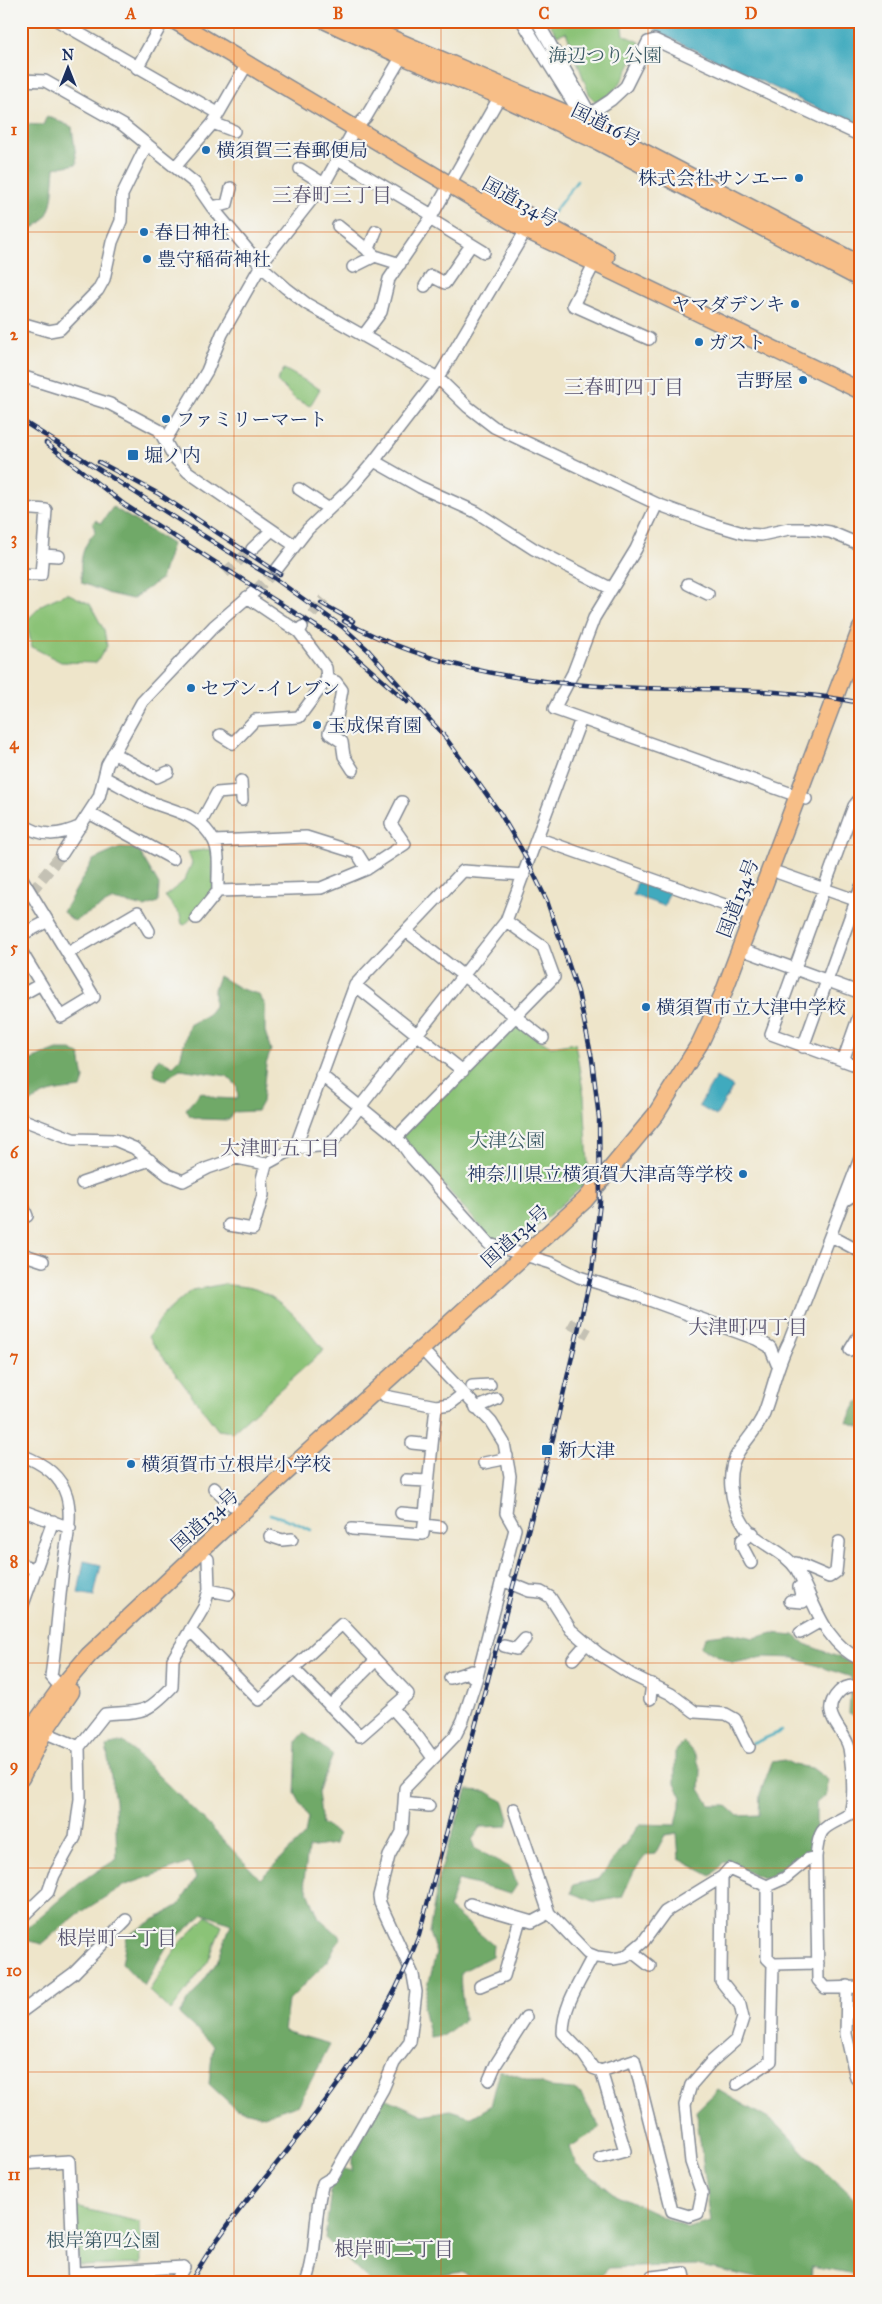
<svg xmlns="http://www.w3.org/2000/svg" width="882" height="2304" font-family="'IM FELL Great Primer','Noto Serif JP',serif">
  <rect width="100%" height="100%" fill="#f6f6f2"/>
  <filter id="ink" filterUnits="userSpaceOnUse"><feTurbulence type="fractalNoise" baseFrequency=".02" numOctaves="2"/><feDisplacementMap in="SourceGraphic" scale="10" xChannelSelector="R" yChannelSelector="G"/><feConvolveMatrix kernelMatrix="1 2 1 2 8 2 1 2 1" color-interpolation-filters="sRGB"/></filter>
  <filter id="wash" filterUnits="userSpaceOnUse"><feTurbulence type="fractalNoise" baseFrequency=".0096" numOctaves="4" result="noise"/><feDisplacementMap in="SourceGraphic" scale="20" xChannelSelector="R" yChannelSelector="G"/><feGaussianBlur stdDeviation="1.12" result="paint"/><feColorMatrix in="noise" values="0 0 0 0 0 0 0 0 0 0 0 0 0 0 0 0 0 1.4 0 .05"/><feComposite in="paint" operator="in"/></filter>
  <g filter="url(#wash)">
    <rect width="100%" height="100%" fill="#eee5ca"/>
    <path fill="#8bc377" stroke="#53796a" d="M548,21H622L624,35L640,42C630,64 622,94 595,101L590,96L566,32L557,35Z
      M284,369L320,389L310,406L295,399L277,381Z
      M67,593L90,604L104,630L107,646L96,663L61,662L32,647L26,621L43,604Z
      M212,849L214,892L185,925L182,924L180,915L165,896L184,881L192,863L188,852Z
      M514,1024L551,1047L575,1043L584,1096L589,1181L512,1247L491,1238L400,1136Z
      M224,1284C234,1286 245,1286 255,1289C285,1300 305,1326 324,1350L232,1432L218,1430L148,1337L164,1314L192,1290Z
      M207,1916L222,1926L208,1961L171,2011L149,1991L179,1944Z
      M76,2207L140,2222L141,2264L79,2266Z"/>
    <path fill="#70a968" stroke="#466c63" d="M47,116L72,127L77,164L55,168C52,197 56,224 21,232V124L43,125Z
      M113,507L172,544L161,579L132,599L110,594L82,583C79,562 81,548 95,532L93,523L96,520L101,523Z
      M120,848L138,849L159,885L158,902L145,907L113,900L74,921L63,912L93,860Z
      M219,976L241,989L258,994L265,1004V1032L271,1050L266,1064L262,1102L257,1111L233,1112L229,1120L201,1119L190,1116L186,1109L201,1092L215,1098L238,1099L237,1086L227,1076L180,1069L165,1080L155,1076L153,1068L159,1058L173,1066L180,1059L189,1025L207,1015L214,1006V989Z
      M57,1050H71L80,1055L84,1079L81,1088C56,1091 39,1091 21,1112V1064Z
      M861,1400V1427L847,1422L856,1403Z
      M730,1633L754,1638L773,1633L794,1635L805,1644L861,1666V1719L849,1713L851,1677L794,1658L764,1657L733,1663L700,1647L707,1636Z
      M304,1733L333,1755L318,1792L322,1824L338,1834L335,1844L308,1848L304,1881L319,1918L341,1937L326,1963L288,2001L284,2031L330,2044L299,2104L264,2116L236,2109L209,2084L213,2045L179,2014L217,1962L231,1924L204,1914L167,1946L144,1986L122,1963L127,1936L179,1905L196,1878L189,1863L123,1886L78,1914L42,1944L21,1939V1933L80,1882L117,1859L115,1801L106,1746L124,1742L209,1825L260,1879L305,1835L308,1817L295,1793L297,1741Z
      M684,1742L696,1756L701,1771L700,1789L710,1805H726L738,1816L759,1815L760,1794L772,1762L784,1760L794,1765L812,1768L828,1780L827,1794L816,1803V1826L809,1852L765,1879L724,1862L711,1876L679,1859L677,1833L665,1835L655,1854L646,1855L634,1871L622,1897L596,1902L571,1893L573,1885L599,1879L640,1824L676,1825L682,1797L675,1784V1752Z
      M467,1790L486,1791L504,1802L509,1819L507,1826L480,1827L472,1840L474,1848L511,1868L517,1885L511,1894L458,1880L449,1908L493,1945L492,1956L461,1972C459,1988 464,2003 464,2020L443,2036L430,2038L423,2007L436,1953L429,1933L439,1875Z
      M500,2070L550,2087L572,2089L581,2094L600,2128L570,2147L576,2164L613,2193L688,2228L711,2222L696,2111L718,2090L777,2124L808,2156L861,2205V2276L811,2267L810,2283H779L696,2265L609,2268L594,2283H480L461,2272L397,2283H371L325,2239L334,2166L352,2171V2147L383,2097L423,2115L450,2110L472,2117L491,2106Z"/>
    <path fill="#3faabe" stroke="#2d6c8e" d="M654,21H861V129L656,31Z
      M637,882L669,893L664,906L633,895Z
      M716,1077L733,1087L716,1116L699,1106Z
      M84,1561L101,1565L94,1596L78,1593Z"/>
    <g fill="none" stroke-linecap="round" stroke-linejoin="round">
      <path stroke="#3faabe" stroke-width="2.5" d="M550,217L577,181
        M270,1514L292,1521L311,1530
        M752,1744L782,1731"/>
    </g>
  </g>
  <g filter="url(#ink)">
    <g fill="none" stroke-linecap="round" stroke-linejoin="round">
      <path stroke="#c4c1b4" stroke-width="11" stroke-dasharray="11 5.5" stroke-linecap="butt" d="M225,573L252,549
        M255,591L277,569
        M302,627L324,599
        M21,904L62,854
        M569,1323L589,1334"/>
      <g stroke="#848a94" stroke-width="14">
        <path id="minor" d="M58,21L218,113
          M522,21L584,120
          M537,21L593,119
          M137,68L163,21
          M21,80L45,81L123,125L196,184L212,207L262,267L286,288L307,304L438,378L468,407L494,427L657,504L709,523L746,534L761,535L789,529H810L830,532L861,545
          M582,119L611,100L626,86L648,42L655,40L861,136
          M213,123L234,131
          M338,159L432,215
          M176,166L213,123L247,64
          M300,169L324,184
          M212,207L227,204L231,188
          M430,219L484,252
          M338,226L375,256L400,264
          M368,251L376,231
          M594,264L573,305L649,339
          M353,267L375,256
          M425,286L431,276L445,283L471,245
          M21,323L49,331L60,329L98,290L104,279L112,242L121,221L122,195L147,144
          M363,336L381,312L389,279L430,219L500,96
          M21,376L110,404L159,430L174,457L188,472L294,545
          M165,441L207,371L222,334L264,260L324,184L355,128L366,117L402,56
          M374,461L420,487L476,512L534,549L610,588
          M299,489L329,509
          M657,504L636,549L594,618L573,673L554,709L806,799
          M21,508L46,510L41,575L21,574
          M252,549L272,530
          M42,555L59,556
          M277,569L308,529L351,488L374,461L438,378L529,225
          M688,584L708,594
          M247,597L299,632L302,627
          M327,679L336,682L342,690L337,717L329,733L342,742L344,756L353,770
          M220,735L233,743L255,720L299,717L327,679L326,668L299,632
          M113,753L157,777L168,772
          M104,777C119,785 134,794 149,801C174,812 199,813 214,841C221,855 217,876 218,891L196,918
          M241,781L242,800
          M861,797L854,806L771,1034L861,1067
          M89,813L173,859
          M21,823C41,838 59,836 81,826
          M200,824L217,793L241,791
          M537,838L753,915
          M214,841L306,837L357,853L367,869
          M62,854L99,797L107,765L142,702L214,626L255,591
          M779,873L861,902
          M21,877L94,997L61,1017L21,951
          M218,891L321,888L367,869L405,844L391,824L402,802
          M406,931L543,1038
          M21,935L48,921
          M749,952L861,993
          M68,953L138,912L149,931
          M355,985L463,1071
          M21,995L41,984
          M803,1047L861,887
          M843,1061L861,1010
          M321,1075L397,1137L412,1158L489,1244L551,1263L579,1277L633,1294L756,1339L770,1347L777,1364
          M21,1119L73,1139L115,1140L134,1148L168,1175L183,1181L208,1168L237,1158L266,1164L295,1148L330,1145L506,921L581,719
          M397,1137L554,977L543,947L506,921
          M295,1148L355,985L463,871L524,875
          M861,1156L789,1342C777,1365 773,1389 764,1413C759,1427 747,1439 739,1451C725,1471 730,1503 743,1523C754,1543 785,1550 797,1570C816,1604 822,1641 861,1660
          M82,1183L150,1160
          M21,1201L27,1216
          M844,1201L861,1190
          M229,1225L253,1229L263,1195L262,1179L266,1164
          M831,1236L861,1252
          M22,1254L43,1261
          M850,1350L861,1332
          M472,1386L490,1385
          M385,1396L436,1406L450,1404L463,1394
          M476,1408L497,1399
          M412,1443L431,1445
          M21,1455C87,1479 68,1523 62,1577C58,1610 56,1643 51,1676L65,1693
          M484,1463L499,1460L507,1456
          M406,1480L428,1481
          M214,1488L232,1505
          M21,1510L70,1528
          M401,1513L424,1515
          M424,1525L441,1527
          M352,1529L423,1534L436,1406
          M270,1536L282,1540L292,1539
          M751,1563L742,1546V1540L753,1533
          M21,1564L36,1570
          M794,1565L796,1563L829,1577L836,1572L839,1542
          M502,1580L529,1591L541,1592L550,1597L571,1630L599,1654L632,1675L671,1694L695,1712L726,1714L735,1719L749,1747
          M209,1590L229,1594
          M790,1601L803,1602L799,1587
          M21,1610L53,1521
          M190,1630L259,1700L342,1624L408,1694L360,1736L293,1668
          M800,1633L821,1621
          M504,1646L516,1649L525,1639
          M573,1659L587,1643
          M450,1678L472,1671V1676L477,1677
          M861,1687C853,1685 845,1686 839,1692C817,1714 845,1729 849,1748C852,1767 855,1795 850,1814C824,1829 819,1824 816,1857L818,1980L825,1988L861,1987
          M650,1699L652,1684
          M330,1706L376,1660
          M393,1709L418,1737L433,1758
          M44,1732L79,1747
          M404,1803L429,1806
          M514,1809L549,1913L587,1953L597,1957L613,1959L625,1957L643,1942L665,1912L722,1877L729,1869L767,1886
          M816,1857L808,1859L785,1878L767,1886V1958L773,1964L818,1963
          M470,1904L532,1922L549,1913
          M21,1918L48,1892L54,1875L75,1837L80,1799L79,1747L105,1714C143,1711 145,1715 172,1687L173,1659L204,1607L209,1590L208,1559
          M632,1952L650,1966
          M593,1956C581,1980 563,2005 563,2033L584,2055L593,2068L601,2071L634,2060L672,2211L689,2216L698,2213L702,2194L691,2162L685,2105L691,2085L711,2062L736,2040L743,2018L740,2005L721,1981L722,1877
          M480,1986L504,1976L520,1919
          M847,1986L846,2034L856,2078L861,2082
          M21,2012L74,1973L126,1920
          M489,2080L496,2064L526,2017
          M737,2084L771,2061L773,1964
          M600,2158L625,2151L601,2071
          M21,2164L69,2161L74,2283
          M74,2273L184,2267
          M175,2283L184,2267
          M306,2283C318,2251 313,2216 323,2183L333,2177L383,2089L394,2063L410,2042L416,1992L413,1975L380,1903L379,1896L389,1856L402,1832L405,1788L455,1736L463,1720L477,1677L515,1529L506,1513L510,1476L504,1443L491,1422L428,1356
          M652,2283V2277L684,2273L686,2283"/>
      </g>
      <g stroke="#848a94" stroke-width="19">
        <path id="highway" d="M175,21L526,230L861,391
          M326,21L402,56L500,96L599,142L861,279
          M351,21L584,121L861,265
          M491,196L606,257
          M21,1752L34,1725L60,1689L89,1655L217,1535L585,1200L656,1114L700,1043L723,994L861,628
          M21,1778L44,1732L71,1692"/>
      </g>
      <use href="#minor" stroke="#fff" stroke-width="11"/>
      <use href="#highway" stroke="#f7be87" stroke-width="16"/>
      <g stroke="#1b2f5e" stroke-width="4.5">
        <path id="rail" d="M21,420L226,550L274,578L344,628L368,650L445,737L500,813L523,852L547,901L578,992L592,1059L599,1118L600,1202L592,1271L553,1438L418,1938C390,2012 346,2077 296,2139C260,2186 219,2230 190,2283
          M46,443L125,505L333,637L407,702
          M99,462L159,494L280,574
          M321,603L353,621
          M344,621C436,671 537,685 641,688C714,690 789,688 861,703"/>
      </g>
      <use href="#rail" stroke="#f6f6f2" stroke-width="2.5" stroke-dasharray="8" stroke-linecap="butt"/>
    </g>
  </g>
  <path fill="none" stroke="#de5710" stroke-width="1" stroke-opacity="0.55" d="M234,21V2283M441,21V2283M648,21V2283M21,232H861M21,436H861M21,641H861M21,845H861M21,1050H861M21,1254H861M21,1459H861M21,1663H861M21,1868H861M21,2072H861"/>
  <g fill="#1f6fb2" stroke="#f6f6f2" stroke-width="2">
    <circle cx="206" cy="150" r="5"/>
    <circle cx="799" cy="178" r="5"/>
    <circle cx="144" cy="232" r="5"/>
    <circle cx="147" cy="259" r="5"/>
    <circle cx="795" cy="304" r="5"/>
    <circle cx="699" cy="342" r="5"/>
    <circle cx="803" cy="380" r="5"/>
    <circle cx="166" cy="419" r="5"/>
    <rect x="127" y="449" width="12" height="12" rx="2.5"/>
    <circle cx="191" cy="688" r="5"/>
    <circle cx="317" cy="725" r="5"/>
    <circle cx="646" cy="1007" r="5"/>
    <circle cx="743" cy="1174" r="5"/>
    <rect x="541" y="1444" width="12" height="12" rx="2.5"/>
    <circle cx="131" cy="1464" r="5"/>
  </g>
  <g text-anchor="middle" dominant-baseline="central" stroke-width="4.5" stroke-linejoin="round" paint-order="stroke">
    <g font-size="19" fill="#3d5b66" stroke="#f6f6f2">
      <text x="605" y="55">海辺つり公園</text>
      <text x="507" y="1140">大津公園</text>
      <text x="103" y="2240">根岸第四公園</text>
    </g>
    <g font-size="19" fill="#1b2f5e" stroke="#f6f6f2">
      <text transform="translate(606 125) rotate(26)">国道16号</text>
      <text transform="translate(520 202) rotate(29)">国道134号</text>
      <text transform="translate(738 898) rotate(-69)">国道134号</text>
      <text transform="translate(515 1236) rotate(-42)">国道134号</text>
      <text transform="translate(205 1520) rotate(-42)">国道134号</text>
    </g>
    <g font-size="19" fill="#1b2f5e" stroke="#f6f6f2" text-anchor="start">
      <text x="216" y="150">横須賀三春郵便局</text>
      <text x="789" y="178" text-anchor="end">株式会社サンエー</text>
      <text x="154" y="232">春日神社</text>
      <text x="157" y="259">豊守稲荷神社</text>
      <text x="785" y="304" text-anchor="end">ヤマダデンキ</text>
      <text x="709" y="342">ガスト</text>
      <text x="793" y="380" text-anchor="end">吉野屋</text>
      <text x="176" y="419">ファミリーマート</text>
      <text x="144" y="455">堀ノ内</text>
      <text x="201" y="688">セブン-イレブン</text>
      <text x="327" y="725">玉成保育園</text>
      <text x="656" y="1007">横須賀市立大津中学校</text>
      <text x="733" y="1174" text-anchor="end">神奈川県立横須賀大津高等学校</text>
      <text x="558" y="1450">新大津</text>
      <text x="141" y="1464">横須賀市立根岸小学校</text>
    </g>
    <g font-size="20" fill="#58536f" stroke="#f6f6f2">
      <text x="332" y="195">三春町三丁目</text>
      <text x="624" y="387">三春町四丁目</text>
      <text x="280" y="1148">大津町五丁目</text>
      <text x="748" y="1327">大津町四丁目</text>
      <text x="117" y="1938">根岸町一丁目</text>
      <text x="394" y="2249">根岸町二丁目</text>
    </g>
  </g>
  <rect width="882" height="2304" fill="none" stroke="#f6f6f2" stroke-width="55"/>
  <g transform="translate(68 68)" stroke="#f6f6f2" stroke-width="4" paint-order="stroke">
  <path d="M0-4L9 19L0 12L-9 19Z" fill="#1b2f5e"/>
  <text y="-8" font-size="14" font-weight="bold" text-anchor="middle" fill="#1b2f5e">N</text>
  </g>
  <rect x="28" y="28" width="826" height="2248" fill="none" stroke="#de5710" stroke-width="2"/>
  <g font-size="16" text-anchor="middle" font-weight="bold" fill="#de5710">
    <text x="131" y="19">A</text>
    <text x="338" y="19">B</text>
    <text x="544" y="19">C</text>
    <text x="751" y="19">D</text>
    <text x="14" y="135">1</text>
    <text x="14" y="340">2</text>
    <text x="14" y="544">3</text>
    <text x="14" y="749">4</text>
    <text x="14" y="953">5</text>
    <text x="14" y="1158">6</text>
    <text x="14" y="1362">7</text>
    <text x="14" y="1567">8</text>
    <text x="14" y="1771">9</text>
    <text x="14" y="1976">10</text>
    <text x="14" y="2180">11</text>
  </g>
</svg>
